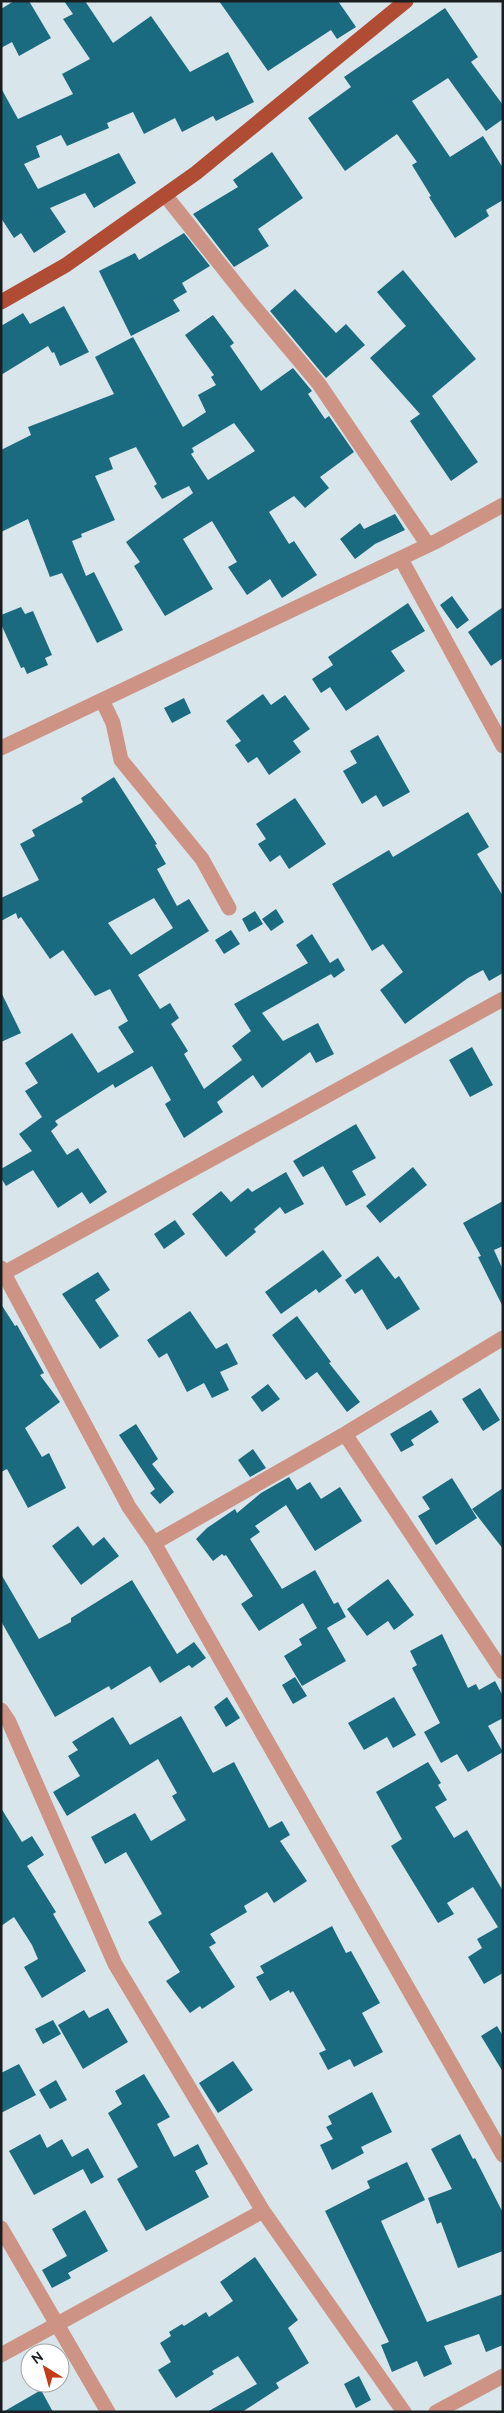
<svg xmlns="http://www.w3.org/2000/svg" width="504" height="2413" font-family="Ubuntu,sans-serif">
  <rect width="100%" height="100%" fill="#d8e5ea"/>
  <path fill="#1a6b80" fill-rule="evenodd" d="M14,1H29L51,38L19,56L12,42L1,48V9Z
    M64,1H85L113,43L151,16L190,72L228,52L254,102L216,121L213,116L182,132L175,118L144,134L133,112L107,123L109,128L67,146L61,135L36,146L40,157L24,164L38,189L119,153L136,183L94,208L85,193L50,208L66,232L34,253L21,233L14,238L1,218V88L18,119L73,94L62,74L90,59L63,19L73,14Z
    M219,1H338L356,27L337,39L331,30L268,71Z
    M445,8L478,57L471,62L503,105V119L486,131L448,78L412,101L450,157L483,136L503,168V200L486,210L489,216L455,238L429,197L431,196L412,165L417,162L397,134L345,171L308,118L351,87L344,77Z
    M272,152L303,198L258,229L269,246L234,267L193,214L238,187L233,180Z
    M184,233L210,266L182,283L187,292L173,300L180,311L131,336L99,271L135,253L139,260Z
    M403,270L476,359L432,396L478,462L451,481L410,421L420,414L370,358L406,326L377,292Z
    M295,289L336,333L346,324L365,345L326,378L270,311Z
    M64,306L89,352L60,366L54,352L52,353L48,346L1,375V326L23,313L30,324Z
    M213,315L234,343L230,346L261,391L293,368L312,391L308,394L325,419L329,416L354,452L320,477L329,488L305,508L294,496L269,512L289,544L294,541L317,575L282,598L270,579L247,595L228,567L237,562L212,521L183,539L213,589L165,616L134,566L140,562L126,542L193,493L189,486L162,499L154,486L157,484L136,447L109,458L113,469L95,476L115,520L81,534L82,537L72,541L86,576L94,572L123,630L97,643L62,573L50,577L28,519L1,532V450L31,435L28,427L114,394L95,357L133,337L183,427L206,412L198,395L216,385L211,377L214,375L185,335ZM234,423L255,451L208,480L191,454L194,452L192,448Z
    M395,514L405,530L375,544L355,559L340,539L360,523L364,529Z
    M452,596L469,620L457,629L440,605Z
    M408,603L425,631L391,651L405,671L346,711L330,687L321,693L312,679L333,665L328,657Z
    M21,607L25,614L33,611L52,655L45,658L48,665L27,674L24,667L21,668L1,624V615Z
    M503,607V658L491,666L468,632Z
    M263,694L271,705L285,695L310,729L293,741L301,752L269,775L257,757L248,763L235,745L241,741L226,721Z
    M184,698L191,713L172,723L164,708Z
    M378,735L410,792L383,807L376,795L362,804L343,771L357,763L350,751Z
    M114,777L157,844L155,845L166,864L157,869L177,906L189,899L209,931L138,975L160,1009L170,1003L179,1018L171,1024L188,1051L184,1054L204,1089L242,1060L232,1046L251,1031L234,1004L308,963L296,945L312,934L330,963L338,958L345,970L334,978L331,974L262,1013L283,1041L318,1023L334,1054L316,1063L310,1052L262,1088L253,1075L217,1102L223,1112L184,1138L165,1104L171,1100L152,1066L115,1088L113,1084L55,1121L58,1125L51,1131L67,1155L78,1148L107,1192L90,1204L82,1192L58,1208L33,1170L6,1186L1,1178V1169L32,1151L19,1134L42,1117L25,1091L38,1083L25,1063L72,1033L98,1073L134,1052L118,1027L128,1021L110,989L95,996L63,950L50,959L21,917L18,919L16,913L1,921V898L39,880L20,844L35,836L32,830L83,802L81,798ZM154,898L173,928L131,955L108,923Z
    M295,798L326,844L289,869L280,855L270,862L258,844L266,839L256,824Z
    M468,812L489,847L477,854L503,896V973L489,981L483,970L468,978L405,1024L380,990L403,972L383,944L372,951L332,884L389,850L393,857Z
    M276,909L284,922L271,931L262,919Z
    M255,911L263,924L249,932L242,919Z
    M231,930L240,944L224,954L215,940Z
    M1,992L21,1033L1,1042Z
    M472,1047L493,1085L470,1097L449,1060Z
    M356,1124L376,1158L352,1171L366,1195L346,1206L323,1166L303,1177L293,1161Z
    M413,1167L427,1185L380,1223L366,1206Z
    M286,1172L304,1204L285,1214L280,1207L254,1229L256,1232L226,1257L192,1214L221,1191L231,1202L248,1188L252,1192Z
    M503,1201V1246L494,1250L503,1270V1307L478,1257L481,1256L463,1223Z
    M175,1220L185,1234L164,1249L154,1234Z
    M323,1250L342,1276L319,1293L316,1289L281,1314L265,1292Z
    M378,1256L395,1279L399,1276L420,1309L387,1330L362,1289L355,1294L345,1280Z
    M98,1272L110,1290L95,1300L119,1336L100,1349L62,1294Z
    M1,1304L15,1326L17,1325L44,1373L40,1375L60,1402L25,1428L42,1457L49,1453L66,1488L28,1508L7,1469L1,1472Z
    M190,1311L216,1349L227,1343L238,1364L220,1372L229,1390L212,1398L204,1383L187,1392L167,1353L159,1358L147,1340Z
    M297,1316L331,1362L329,1363L360,1402L347,1412L317,1372L306,1380L272,1335Z
    M268,1384L280,1399L262,1412L251,1397Z
    M480,1388L500,1420L483,1431L462,1399Z
    M431,1410L439,1422L411,1440L414,1445L401,1452L390,1434Z
    M136,1424L158,1459L152,1464L174,1492L160,1504L150,1493L155,1489L119,1435Z
    M253,1449L266,1468L250,1477L238,1460Z
    M289,1477L297,1490L310,1482L321,1499L340,1487L362,1521L315,1551L286,1505L255,1526L260,1532L250,1539L282,1589L315,1570L334,1604L338,1602L346,1617L327,1628L346,1661L302,1686L284,1656L302,1645L299,1639L317,1628L303,1603L259,1631L241,1604L253,1596L226,1555L224,1556L222,1554L213,1561L196,1539L207,1528L235,1509L237,1513L261,1493Z
    M452,1478L477,1518L436,1545L418,1516L430,1509L422,1497Z
    M503,1488V1549L472,1509Z
    M78,1526L93,1546L104,1537L119,1556L81,1585L52,1546Z
    M1,1574L39,1639L71,1622V1618L132,1580L177,1654L194,1642L206,1658L192,1668L189,1665L160,1683L150,1666L111,1690L109,1686L55,1717L1,1621Z
    M388,1579L414,1615L394,1630L388,1621L367,1636L347,1609Z
    M442,1634L468,1688L476,1684L479,1690L495,1681L503,1696V1718L488,1726L503,1752L468,1772L457,1754L441,1763L424,1732L440,1723L412,1668L417,1665L410,1651Z
    M295,1677L307,1696L293,1704L282,1685Z
    M227,1697L240,1718L226,1727L214,1707Z
    M394,1697L416,1735L393,1748L387,1737L364,1750L348,1723Z
    M181,1716L213,1773L234,1762L269,1828L282,1821L290,1835L280,1841L307,1881L274,1903L267,1892L244,1906L247,1912L210,1934L216,1943L209,1947L235,1987L202,2009L200,2006L190,2013L166,1981L180,1972L148,1922L162,1914L126,1852L105,1864L91,1837L135,1813L151,1841L186,1820L172,1796L177,1793L158,1759L67,1816L53,1792L80,1776L68,1756L78,1750L72,1742L113,1717L130,1745Z
    M428,1762L441,1783L438,1785L447,1800L435,1807L454,1838L467,1830L503,1891V1973L484,1984L468,1957L482,1948L477,1939L498,1927L473,1887L447,1903L454,1914L438,1923L391,1846L402,1839L376,1792Z
    M1,1808L22,1842L32,1836L44,1855L27,1866L56,1912L53,1914L86,1971L42,1998L24,1967L38,1959L32,1945L14,1917L1,1926Z
    M332,1926L346,1953L351,1951L380,2003L362,2013L383,2052L354,2067L350,2059L328,2070L319,2053L326,2050L293,1991L290,1993L289,1990L270,2001L256,1977L264,1973L260,1966Z
    M108,2008L128,2042L83,2069L58,2025L84,2010L89,2018Z
    M53,2020L61,2034L43,2044L35,2029Z
    M497,2026L503,2036V2072L481,2036Z
    M233,2061L253,2090L218,2113L199,2083Z
    M19,2064L36,2095L1,2113V2073Z
    M144,2074L170,2117L157,2124L174,2157L198,2144L208,2164L195,2171L209,2197L146,2231L117,2179L138,2167L108,2113L122,2104L115,2091Z
    M56,2080L67,2100L50,2109L39,2090Z
    M372,2092L392,2132L361,2147L364,2153L332,2170L320,2145L333,2139L326,2127L332,2124L328,2116Z
    M40,2134L47,2148L62,2139L72,2157L88,2148L104,2177L91,2184L83,2169L34,2195L9,2151Z
    M460,2134L473,2159L475,2158L503,2213V2251L458,2268L441,2222L437,2224L428,2198L452,2189L431,2149Z
    M407,2162L425,2200L381,2221L427,2322L503,2294V2345L486,2352L479,2334L444,2346L452,2364L424,2377L417,2361L392,2372L381,2345L389,2342L325,2211L370,2188L367,2181Z
    M85,2210L108,2251L68,2273L71,2278L52,2288L42,2270L67,2256L52,2229Z
    M255,2257L298,2320L288,2328L309,2363L276,2383L279,2388L242,2412H207L257,2384L238,2356L212,2371L214,2374L176,2398L158,2370L171,2362L160,2343L171,2336L169,2332L182,2324L184,2326L206,2312L209,2317L233,2301L220,2282Z
    M359,2376L371,2400L356,2408L344,2384Z
    M41,2390L53,2412H3Z"/>
  <g fill="none" stroke-linecap="round" stroke-linejoin="round">
    <path stroke="#cd9485" stroke-width="15" d="M165,195L251,303L319,384L428,545
      M401,559L503,746
      M102,700L113,723L121,760L202,859L229,908
      M1,748L437,541L503,505
      M1,1268L129,1507L154,1543L503,2155
      M4,1273L503,999
      M345,1434L503,1672
      M154,1543L345,1434L503,1338
      M1,1710L9,1722L115,1964L263,2211L404,2412
      M1,2228L108,2412
      M1,2355L263,2211
      M436,2412L503,2376"/>
    <path stroke="#b04c34" stroke-width="15" d="M1,302L66,265L196,173L406,1"/>
  </g>
  <rect width="504" height="2413" fill="none" stroke="#1a1e20" stroke-width="5"/>
  <g transform="translate(45 2368) rotate(323)"><circle r="24" fill="#ffffff" stroke="#a3a5a6"/>
  <path d="M0-4L9 19L0 12L-9 19Z" fill="#c43b18"/>
  <text y="-8" font-size="14" font-weight="bold" text-anchor="middle" fill="#1a1e20">N</text>
  </g>
</svg>
